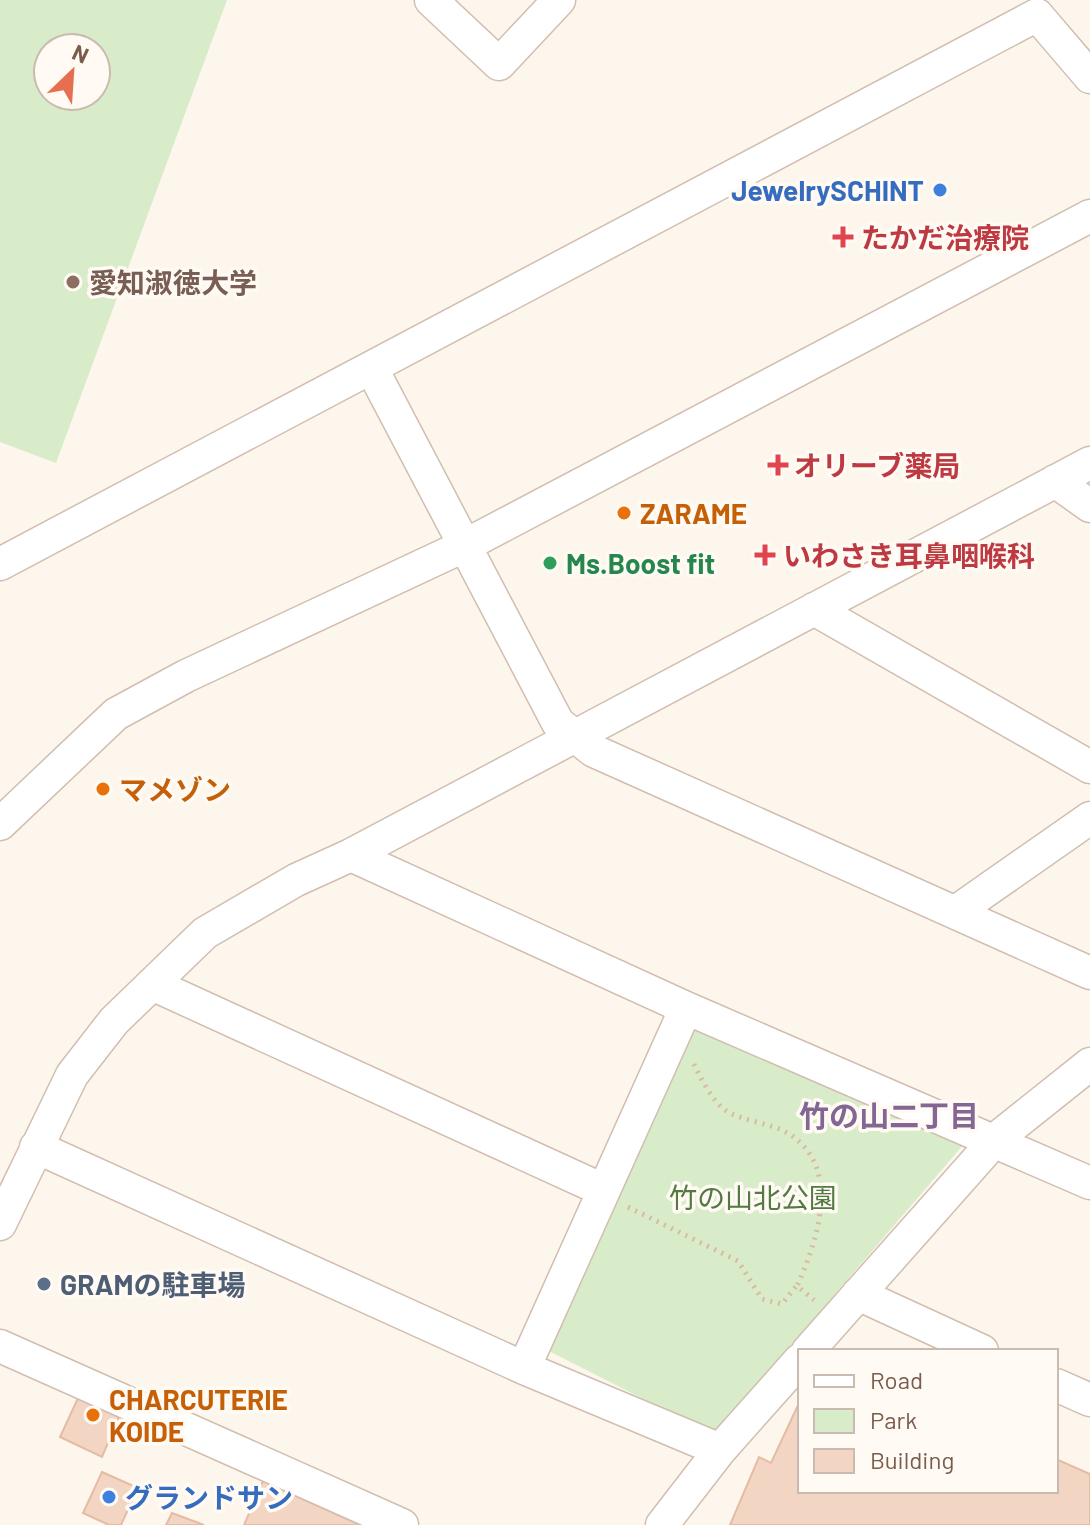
<svg xmlns="http://www.w3.org/2000/svg" width="1090" height="1525" font-family="Barlow,'Noto Sans JP',sans-serif">
  <rect width="100%" height="100%" fill="#fdf6ec"/>
  <path fill="#d8ecc9" fill-rule="evenodd" d="M0,0H227L56,463L0,442ZM48,48H96V96H48Z
    M691,1025L964,1144L714,1435L547,1350Z"/>
  <path fill="#f3d5c3" stroke="#e6bba3" stroke-width="2" d="M84,1385L125,1403L102,1457L60,1437Z
    M800,1401V1491H1056V1459L1090,1474V1525H730L759,1457L771,1463Z
    M102,1472L138,1488L121,1525H109L83,1513Z
    M263,1481L360,1525H244Z
    M172,1513L204,1525H166Z"/>
  <g fill="none" stroke-linecap="round" stroke-linejoin="round">
    <g stroke="#d1beb0" stroke-width="35">
      <path id="minor" d="M431,0L499,64L559,0
        M372,369L558,723L594,751L1090,973
        M1055,481L1090,506
        M0,564L1037,15L1090,77
        M814,609L1090,767
        M0,824L116,714L186,676L464,546L1090,216
        M351,855L686,1008L1090,1183
        M957,911L1090,818
        M152,984L603,1190
        M36,1147L524,1368L720,1450
        M0,1224L72,1075L114,1021L205,933L296,880L351,855L1090,463
        M858,1294L982,1351
        M0,1346L402,1525
        M808,1351L996,1139L1090,1064
        M524,1368L686,1008
        M1056,1385L1090,1400
        M662,1525L720,1450L800,1360"/>
    </g>
    <path stroke="#d9b8a5" stroke-width="5" stroke-dasharray="2 6" stroke-linecap="butt" d="M694,1064C700,1077 713,1102 725,1110C743,1122 770,1122 789,1134C842,1167 818,1240 797,1286L814,1300
      M628,1207L738,1261L762,1299L782,1304L798,1284"/>
    <use href="#minor" stroke="#fff" stroke-width="32"/>
  </g>
  <g fill="#3f7fe0" stroke="#fffaf3" stroke-width="3">
    <circle cx="940" cy="190" r="8"/>
    <circle cx="109" cy="1497" r="8"/>
  </g>
  <g fill="#e0444e" stroke="#fffaf3" stroke-width="3">
    <path d="M839 225h8v8h8v8h-8v8h-8v-8h-8v-8h8z"/>
    <path d="M774 453h8v8h8v8h-8v8h-8v-8h-8v-8h8z"/>
    <path d="M761 543h8v8h8v8h-8v8h-8v-8h-8v-8h8z"/>
  </g>
  <circle fill="#8d6e63" stroke="#fffaf3" stroke-width="3" cx="73" cy="282" r="8"/>
  <g fill="#e8710a" stroke="#fffaf3" stroke-width="3">
    <circle cx="624" cy="513" r="8"/>
    <circle cx="103" cy="789" r="8"/>
    <circle cx="93" cy="1415" r="8"/>
  </g>
  <circle fill="#2e9e5b" stroke="#fffaf3" stroke-width="3" cx="550" cy="563" r="8"/>
  <circle fill="#5c6f8a" stroke="#fffaf3" stroke-width="3" cx="44" cy="1284" r="8"/>
  <g text-anchor="middle" dominant-baseline="central" stroke-width="7" stroke-linejoin="round" paint-order="stroke">
    <g font-size="28" font-weight="bold" fill="#366cbe" stroke="#fffaf3" text-anchor="end">
      <text x="924" y="190">JewelrySCHINT</text>
      <text x="125" y="1497" text-anchor="start">グランドサン</text>
    </g>
    <g font-size="28" font-weight="bold" fill="#be3a42" stroke="#fffaf3" text-anchor="start">
      <text x="861" y="237">たかだ治療院</text>
      <text x="794" y="465">オリーブ薬局</text>
      <text x="783" y="555">いわさき耳鼻咽喉科</text>
    </g>
    <g font-size="28" font-weight="bold" fill="#785e54" stroke="#fffaf3" text-anchor="start">
      <text x="89" y="282">愛知淑徳大学</text>
    </g>
    <g font-size="28" font-weight="bold" fill="#c56008" stroke="#fffaf3" text-anchor="start">
      <text x="640" y="513">ZARAME</text>
      <text x="119" y="789">マメゾン</text>
      <text x="109" y="1399">CHARCUTERIE<tspan x="109" dy="32">KOIDE</tspan></text>
    </g>
    <g font-size="28" font-weight="bold" fill="#27864d" stroke="#fffaf3" text-anchor="start">
      <text x="566" y="563">Ms.Boost fit</text>
    </g>
    <g font-size="28" fill="#537a41" stroke="#fffaf3">
      <text x="753" y="1197">竹の山北公園</text>
    </g>
    <g font-size="28" font-weight="bold" fill="#4e5e75" stroke="#fffaf3" text-anchor="start">
      <text x="60" y="1284">GRAMの駐車場</text>
    </g>
    <g font-size="30" font-weight="bold" fill="#846695" stroke="#fffaf3">
      <text x="889" y="1115">竹の山二丁目</text>
    </g>
  </g>
  <rect x="798" y="1349" width="260" height="144" fill="#fffaf3" stroke="#cabbb1" stroke-width="2"/>
  <rect x="814" y="1375" width="40" height="12" fill="#ffffff" stroke="#cabbb1" stroke-width="2"/>
  <text x="870" y="1389" font-size="24" fill="#7a5c4d">Road</text>
  <rect x="814" y="1409" width="40" height="24" fill="#d8ecc9" stroke="#cabbb1" stroke-width="2"/>
  <text x="870" y="1429" font-size="24" fill="#7a5c4d">Park</text>
  <rect x="814" y="1449" width="40" height="24" fill="#f3d5c3" stroke="#cabbb1" stroke-width="2"/>
  <text x="870" y="1469" font-size="24" fill="#7a5c4d">Building</text>
  <g transform="translate(72 72) rotate(25)"><circle r="38" fill="#fffaf3" stroke="#cabbb1" stroke-width="2"/>
  <path d="M0-6L14 30L0 20L-14 30Z" fill="#e76f51"/>
  <text y="-12" font-size="22" font-weight="bold" text-anchor="middle" fill="#7a5c4d">N</text>
  </g>
</svg>
